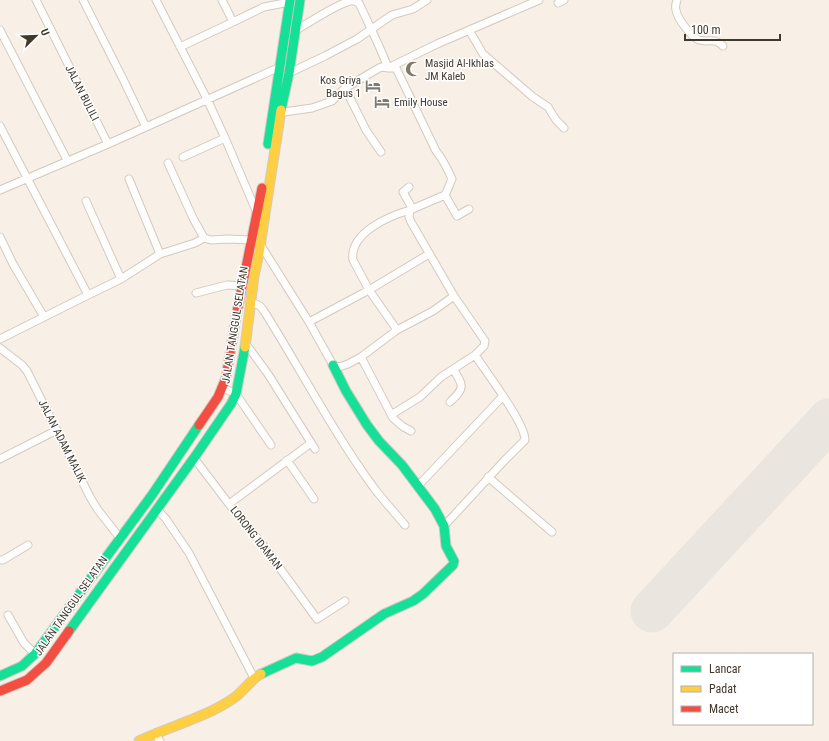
<svg xmlns="http://www.w3.org/2000/svg" width="829" height="741" font-family="'Roboto Condensed',sans-serif">
  <rect width="100%" height="100%" fill="#f8f0e6"/>
  <g fill="none" stroke-linecap="round" stroke-linejoin="round">
    <path stroke="#eae6df" stroke-width="43" d="M652,611L829,420"/>
    <g stroke="#d2cac0" stroke-width="9">
      <path id="street" d="M36,0L108,144
        M83,0L123,79L146,127
        M156,0L207,99L225,138L183,157
        M222,0L233,22L264,7L289,2
        M677,0C676,3 675,7 676,10C677,18 691,37 699,40C709,43 714,37 723,46
        M558,3L564,0
        M0,30L67,160
        M469,30L483,54L533,97L548,107L556,120L564,128
        M295,31C308,23 337,4 350,1C354,0 356,2 359,3C369,25 380,46 388,68L437,44L539,0
        M180,47L233,22
        M289,73L325,56L357,39L392,15L413,9L427,0
        M345,88L366,130L381,152
        M277,113L312,108L332,101L345,88L381,67L388,68H396L436,151C443,159 448,170 452,179C449,185 448,190 445,195L410,210L409,217L411,222L454,296L485,341L484,346L475,355L441,377L420,397L391,415
        M0,126L88,295L0,339
        M225,138L258,215
        M168,163L193,218L204,238
        M129,179L160,254
        M409,187L403,192L412,208
        M0,190L108,144L280,67
        M445,195L457,216L469,209
        M86,201L121,279
        M0,237L13,264L44,317
        M260,244L309,322L333,365L339,367L348,364L361,357L397,330L433,311L454,296
        M196,293L227,285L243,286
        M88,295L121,279L160,254L195,243L204,238L211,240L227,239L252,240
        M251,302L260,306L264,311C301,370 333,432 374,488C384,501 395,513 405,525
        M309,322L369,290L429,254
        M397,330L369,290L353,260C349,233 389,216 410,210
        M246,344L268,374L315,449
        M0,348L22,365L27,371L90,497L98,510L120,538
        M361,357L393,418L402,426L411,431
        M223,388L236,394L271,445
        M450,402C465,388 464,386 453,369
        M194,458L229,504L263,545L317,619L345,601
        M0,459L57,430
        M287,460L314,499
        M488,477L552,532
        M418,486L503,396
        M229,504L311,443
        M157,509L166,519L189,553L254,678
        M444,526L504,461L525,440C525,423 486,372 475,355
        M0,560H3L28,545
        M8,615L24,643L35,654
        M155,733L160,741"/>
    </g>
    <g stroke="#d2cac0" stroke-width="11">
      <path id="fast" d="M281,110L289,73L300,0
        M268,144L290,0
        M69,631L194,458L231,404L236,394L245,347
        M261,674L296,658L312,661L322,657L384,614L413,601L423,594L453,565L454,561L446,546L444,526L435,509L402,465L379,441L367,425L346,391L333,365
        M0,676L22,666L35,654L152,495L199,425"/>
    </g>
    <g stroke="#d2cac0" stroke-width="11">
      <path id="slow" d="M245,347L254,276L259,253L281,110
        M139,741C170,726 205,718 234,698C244,691 250,680 261,674"/>
    </g>
    <g stroke="#d2cac0" stroke-width="11">
      <path id="jam" d="M199,425L218,397L226,378L236,317L262,188
        M0,691L27,680L46,663L69,631"/>
    </g>
    <use href="#street" stroke="#fefdfb" stroke-width="7"/>
    <use href="#fast" stroke="#16e098" stroke-width="9"/>
    <use href="#slow" stroke="#ffcf43" stroke-width="9"/>
    <use href="#jam" stroke="#f24e42" stroke-width="9"/>
  </g>
  <defs>
    <g id="mosque-bare" transform="scale(1.2)"><path d="M3.5-4.9A6 6 0 1 0 3.5 4.9A5 5 0 1 1 3.5-4.9Z" fill="#81786d" stroke="#fff" stroke-width="2.5" paint-order="stroke"/></g>
    <g id="hotel-bare" transform="scale(1.2)"><path d="M-6-4.5h1.5V1H6V5H4.5V3h-9V5H-6ZM-4 0a1.8 1.8 0 1 1 3.6 0ZM.5 0V-2.5h3Q6-2.5 6 0Z" fill="#81786d" stroke="#fff" stroke-width="2.5" paint-order="stroke"/></g>
  </defs>
  <g fill-rule="evenodd">
    <use href="#mosque-bare" x="413" y="69"/>
    <use href="#hotel-bare" x="373" y="86"/>
    <use href="#hotel-bare" x="382" y="102"/>
  </g>
  <g text-anchor="middle" dominant-baseline="central" stroke-width="3" stroke-linejoin="round" paint-order="stroke">
    <g font-size="11" fill="#41382c" stroke="#fff" text-anchor="start">
      <text x="425" y="63">Masjid Al-Ikhlas<tspan x="425" dy="13">JM Kaleb</tspan></text>
      <text x="361" y="80" text-anchor="end">Kos Griya<tspan x="361" dy="13">Bagus 1</tspan></text>
      <text x="394" y="102">Emily House</text>
    </g>
    <g font-size="11" fill="#41382c" stroke="#fff">
      <text transform="translate(82 93) rotate(63)">JALAN BULILI</text>
      <text transform="translate(235 325) rotate(-81)">JALAN TANGGUL SELATAN</text>
      <text transform="translate(62 441) rotate(63)">JALAN ADAM MALIK</text>
      <text transform="translate(256 538) rotate(52)">LORONG IDAMAN</text>
      <text transform="translate(71 606) rotate(-55)">JALAN TANGGUL SELATAN</text>
    </g>
  </g>
  <rect x="673" y="653" width="140" height="72" fill="#ffffff" stroke="#b3afab"/>
  <rect x="681" y="666" width="20" height="6" fill="#16e098" stroke="#b3afab"/>
  <text x="709" y="673" font-size="12" fill="#41382c">Lancar</text>
  <rect x="681" y="686" width="20" height="6" fill="#ffcf43" stroke="#b3afab"/>
  <text x="709" y="693" font-size="12" fill="#41382c">Padat</text>
  <rect x="681" y="706" width="20" height="6" fill="#f24e42" stroke="#b3afab"/>
  <text x="709" y="713" font-size="12" fill="#41382c">Macet</text>
  <g transform="translate(36 36) rotate(67)" stroke="#ffffff" stroke-width="3" paint-order="stroke">
  <path d="M0-3L7 15L0 10L-7 15Z" fill="#41382c"/>
  <text y="-6" font-size="11" font-weight="bold" text-anchor="middle" fill="#41382c">U</text>
  </g>
  <path d="M685 34v6h95v-6" fill="none" stroke="#41382c" stroke-width="2"/>
  <text x="691" y="34" font-size="12" fill="#41382c" stroke="#ffffff" stroke-width="3" paint-order="stroke">100 m</text>
</svg>
